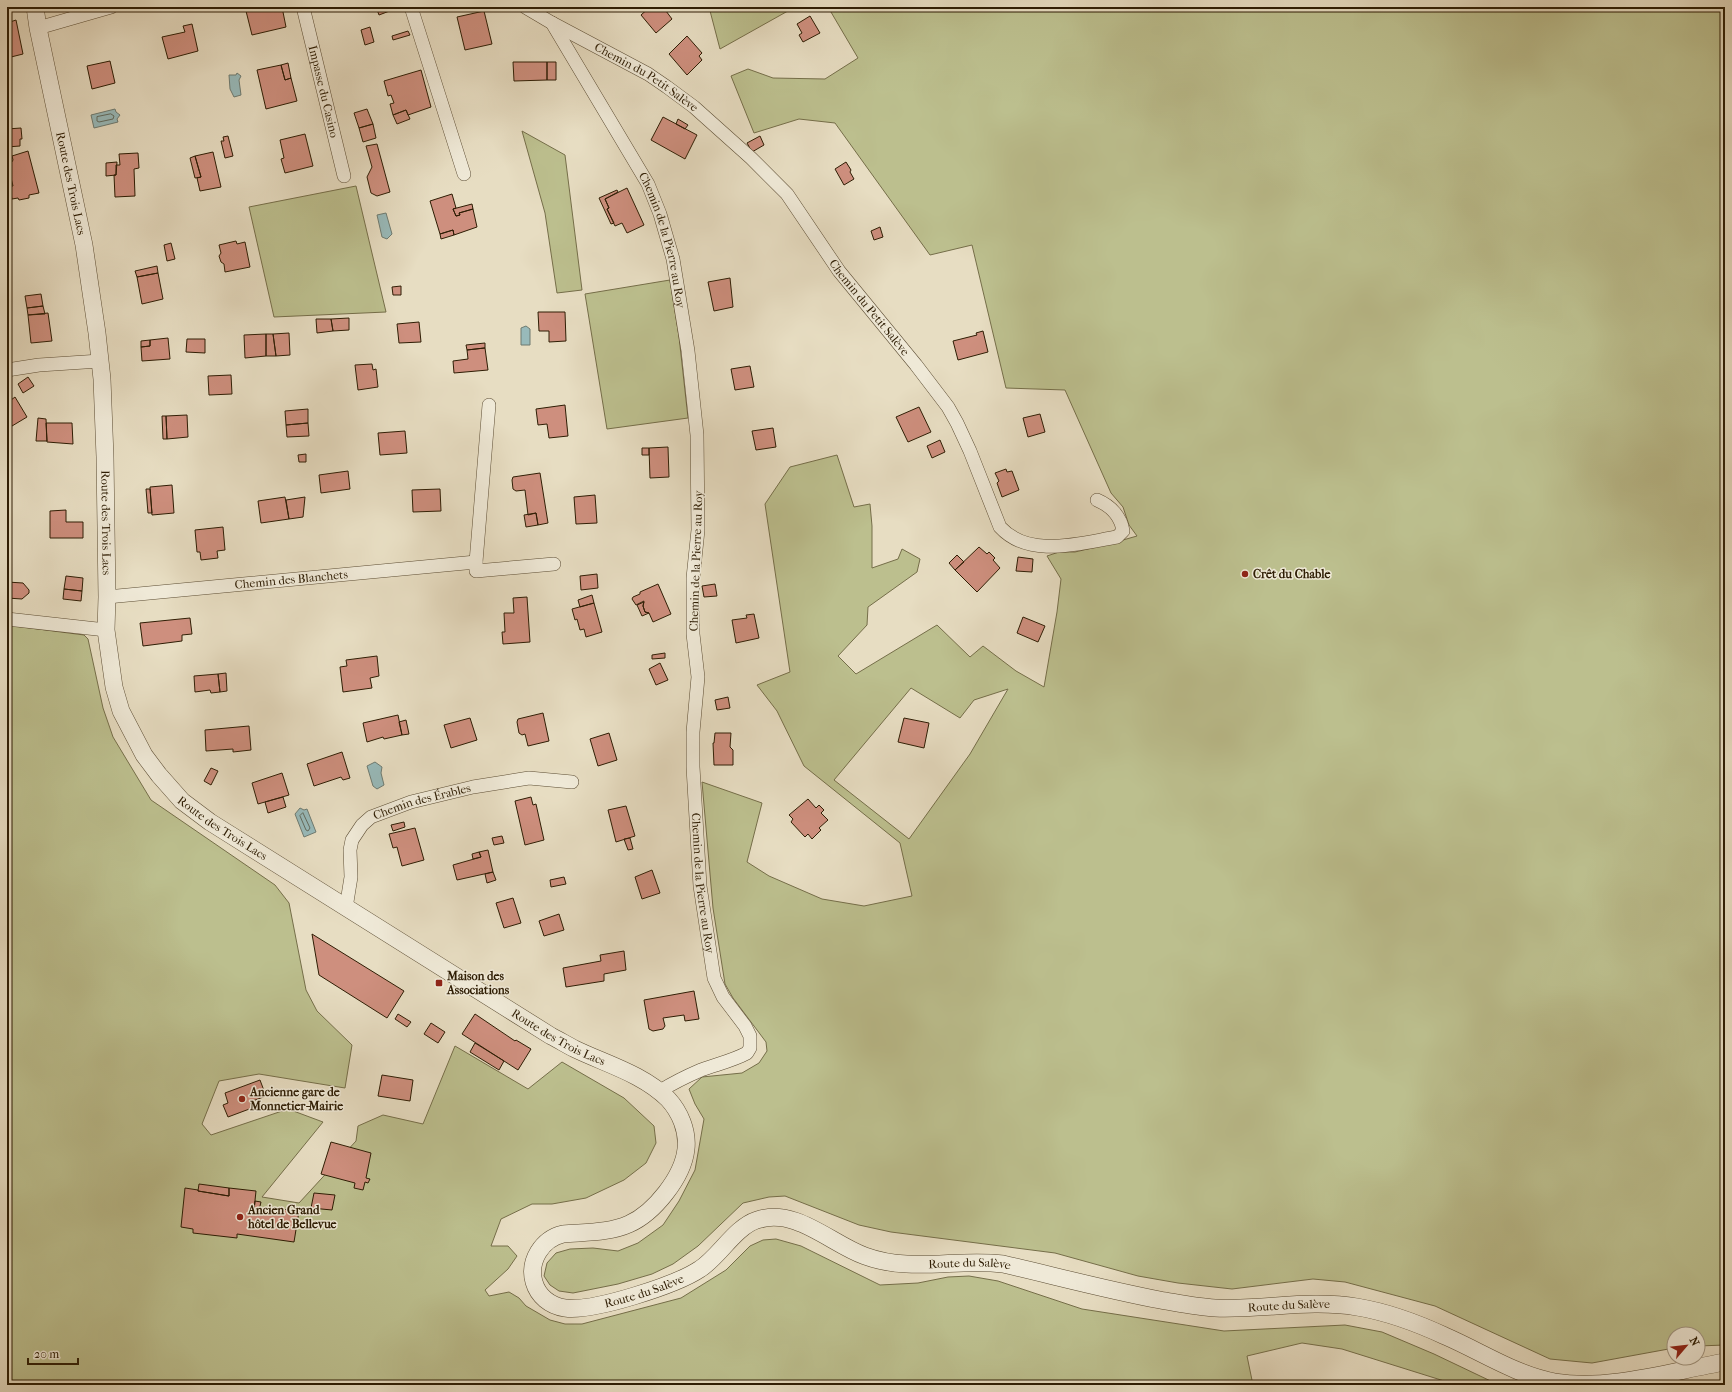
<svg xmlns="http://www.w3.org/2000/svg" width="1732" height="1392" font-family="'IM FELL French Canon',serif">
  <rect width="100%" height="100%" fill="#e7ddc2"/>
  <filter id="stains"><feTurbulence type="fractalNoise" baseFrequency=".005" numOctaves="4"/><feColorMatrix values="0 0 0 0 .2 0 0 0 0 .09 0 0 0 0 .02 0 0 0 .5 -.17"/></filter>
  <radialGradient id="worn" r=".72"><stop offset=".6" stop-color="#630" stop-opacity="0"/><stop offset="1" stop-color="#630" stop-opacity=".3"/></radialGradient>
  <path fill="#bcbf8e" stroke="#756e49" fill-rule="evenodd" d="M709,7H795L720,49Z
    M828,7H1725V1345L1698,1346V1334H1674V1348L1592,1363L1550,1359L1435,1306L1345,1282L1313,1279L1232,1289L1178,1283L1138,1276L1055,1253L891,1232L859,1225L785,1196L769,1197L743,1203L698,1246L673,1264L652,1274L618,1284L573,1293L559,1291L550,1285L544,1276L547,1263L556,1253L570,1249L593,1248L618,1251L638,1243L663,1225L679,1201L695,1170L704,1119L695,1104L689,1089L702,1077L742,1073L759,1063L767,1051L766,1042L733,998L725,984L713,908L702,782L762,803L747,862L769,876L822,899L864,906L912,896L900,843L804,766L777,711L757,685L790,672L765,504L790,467L837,455L854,507L870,504L872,526V568L898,559L902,549L920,559L917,572L868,607L867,625L838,656L856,674L937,625L970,657L983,646L1016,671L1044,687L1057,612L1061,579L1047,556L1059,552H1075L1109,544L1137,536L1129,525L1123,507L1111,493L1065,390L1006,388L972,245L930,255L835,123L799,119L754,133L731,76L748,69L773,78L825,79L858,58ZM911,688L960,718L974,700L1008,689L970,754L909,839L834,780Z
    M522,131L565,155L582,290L557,293L545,213Z
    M356,186L386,312L274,317L249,207Z
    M670,280L679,337L688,418L607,429L585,294Z
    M7,625L84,635L88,639L103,708L113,737L151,800L275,885L289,903L306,990L317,1011L352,1045L345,1088L259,1074L219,1081L202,1124L211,1135L288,1109L323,1122L262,1197L299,1203L356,1141L358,1126L383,1115L423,1124L455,1046L528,1089L562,1062L624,1098L654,1126L656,1143L646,1163L624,1180L586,1198L552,1204H532L501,1219L491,1246H508L517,1256L508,1269L485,1290L489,1296L509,1292L519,1298L526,1306L550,1320L565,1324H582L681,1298L726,1270L750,1246L763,1240L776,1239L801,1246L880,1285L918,1283L948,1277L969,1276L998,1281L1082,1309L1224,1331L1345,1325L1382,1332L1434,1354L1499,1385H1457L1342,1349L1302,1343L1247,1356L1253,1385H7Z"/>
  <path fill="#98baba" stroke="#6e7b71" d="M237,73L241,76L239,80L241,95L234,97L230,89L229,75H236Z
    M115,109L116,112L120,115L117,119L118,122L94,128L91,115Z
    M386,213L392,234L387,239L382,237L377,215Z
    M526,326L530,329V345H521V328Z
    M375,762L382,767L381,773L384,785L377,789L373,786L367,766Z
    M300,808L304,810L307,809L316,832L304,837L295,814Z"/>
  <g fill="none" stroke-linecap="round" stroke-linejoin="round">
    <path stroke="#636c5f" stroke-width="1" d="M111,114L114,116L113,119L99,122L97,121V117Z
      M303,813L310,828L308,831L306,830L300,816Z"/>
  </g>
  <path fill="#ce8f7e" stroke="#2e1d04" d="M245,7H282L286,27L252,35Z
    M376,7H400L379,15Z
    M650,7H663L672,19L656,33L641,15Z
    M484,11L492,44L465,50L457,17Z
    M810,16L820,33L803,42L799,35L802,33L797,24Z
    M16,20L23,54L7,58V23Z
    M192,24L198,51L168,59L162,37L185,32L183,26Z
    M370,27L374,42L365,45L361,30Z
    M408,31L410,35L393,40L392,36Z
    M687,36L702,53L699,56L702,60L687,75L669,54Z
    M110,61L115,83L92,89L87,66Z
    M513,62H547V80L514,81Z
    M547,62H556V80H547Z
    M288,63L291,78L285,80L281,65Z
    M281,65L285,80L291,78L297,101L266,109L257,70Z
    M421,70L431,107L408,115L406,110L393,115L390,104L394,103L391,95L388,96L384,81Z
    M367,109L373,124L359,128L354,113Z
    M406,110L410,119L397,124L393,115Z
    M663,117L697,135L685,159L651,140Z
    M678,119L688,125L685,129L676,124Z
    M373,124L376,138L363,142L359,128Z
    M21,128L22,139H20V146L7,147V129Z
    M305,134L313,166L285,173L281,159L284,158L280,140Z
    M228,136L233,156L225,158L221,141H224L223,137Z
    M760,136L764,145L752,152L747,143Z
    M377,144L390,192L377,196L371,193L367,177L372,167L366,146Z
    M28,151L39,193L29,195V198L19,200L18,198L12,199L9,186H13L10,174H7V170L13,160L12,156Z
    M213,152L221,187L200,191L197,178L201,177L195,156Z
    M138,153L139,168L134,169L135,196L115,197L114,175H116V165H120L119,154Z
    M195,156L201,177L195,178L190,158Z
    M117,162L116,175L106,176V163Z
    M846,162L851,170L850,172L854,179L844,185L835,169Z
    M627,188L644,225L627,233L622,223L615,226L607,209L609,208L605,199Z
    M617,190L618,192L605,199L609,208L607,209L614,223L611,224L599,198Z
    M452,194L456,208L453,209L456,216L460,215L459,213L473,209L477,227L454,235L453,230L440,234L430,201Z
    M472,204L473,209L459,213L460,215L456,216L453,209Z
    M880,227L883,237L874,240L871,231Z
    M453,230L454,235L441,239L440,234Z
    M236,241L237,244L245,242L250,267L225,272L224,264L221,262L219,256L221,253L219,245Z
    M171,243L175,259L167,261L164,245Z
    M157,266L158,273L137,277L135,271Z
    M158,273L163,299L142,304L137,277Z
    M730,278L733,307L714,311L708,282Z
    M401,286V295H393L392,287Z
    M41,294L43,306L27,308L25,296Z
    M43,306L45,314L28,315L27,308Z
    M538,312H565L566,341L549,342V331H539Z
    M48,313L52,341L31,343L28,315Z
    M349,318V330L333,331L331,319Z
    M316,319H331L333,331L317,333Z
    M419,322L421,342L399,343L397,324Z
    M983,331L988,352L958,360L953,341L977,335L976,333Z
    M289,333L290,355L276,356L273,334Z
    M266,334V356L245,358L244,335Z
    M266,334H273L276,356H266Z
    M168,338L170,359L142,361L141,347L150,346V340Z
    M187,339H205V353L186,352Z
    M150,340V346L141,347V341Z
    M485,343V348L467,350L466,345Z
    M484,348H485L488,370L454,373L453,361L468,359L467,350Z
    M372,364L373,370L376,369L378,387L358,390L355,365Z
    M750,366L754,387L735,390L731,369Z
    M231,375L232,394L209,395L208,376Z
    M28,377L34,386L23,393L18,384Z
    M15,397L27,417L7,429V403Z
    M565,405L568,436L549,438L547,424L538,425L536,409Z
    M919,407L931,432L908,442L896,417Z
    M308,409V423L286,425L285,411Z
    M1040,414L1045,432L1028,437L1023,418Z
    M187,415L188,437L167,439L166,416Z
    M162,416H166L167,439H163Z
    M38,418L46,419L47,441H36Z
    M46,423H72L73,444L47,442Z
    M308,423L309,436L287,437L286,425Z
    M773,428L776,447L756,450L752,431Z
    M405,431L407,453L380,455L378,433Z
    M940,440L945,452L932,458L927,446Z
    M668,447L669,477L650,478L649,448Z
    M642,448H649V455H642Z
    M306,454V462H299L298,455Z
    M7,456H9L7,486Z
    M1006,469L1007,472L1012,471L1019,490L1002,497L997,483L999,481L995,473Z
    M348,471L350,489L321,493L319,475Z
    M540,473L548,523L538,525L536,513L528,515L525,490L516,491L513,489L512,480L513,477Z
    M172,485L174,513L152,515L150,487Z
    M146,489H150L152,513H148Z
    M440,489L441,511L413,512L412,490Z
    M595,495L597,523L576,524L574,497Z
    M285,497L289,519L261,523L258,501Z
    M305,497L303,517L289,519L286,500Z
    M66,510V522H83V538H50V511Z
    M536,513L538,525L526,527L524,515Z
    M223,527L225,550L217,551L218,558L201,560L200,552H197L195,530Z
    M979,547L987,554L989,552L995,558L993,560L1000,568L977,592L955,570Z
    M957,555L964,562L955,570L949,563Z
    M1018,557L1033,559L1032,572L1016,571Z
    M597,574L598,588L581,590L580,576Z
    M66,576L83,578L82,591L64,589Z
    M7,582L23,583L29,590V593L22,599L7,598Z
    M658,584L671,614L653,622L649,613L645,612L643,606L644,601L636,605L632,599L633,597L640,594V592Z
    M715,584L717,596L704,597L702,586Z
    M64,589L82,591L81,601L63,599Z
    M592,595L594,603L580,607L578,600Z
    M527,597L530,642L503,644L502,632H505L504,613H514L513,598Z
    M644,602L643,606L645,612L649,613L642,616L637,605Z
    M594,603L602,632L586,637L584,629L580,630L577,619L575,620L572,609Z
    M754,614L759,638L736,643L732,620L747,618L746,615Z
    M1023,617L1045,626L1038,642L1017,633Z
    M190,618L192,634L182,635V641L143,646L140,623Z
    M665,653V658L652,659V655Z
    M377,656L379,676L370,678L372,688L343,692L340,667L347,666L346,660Z
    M660,663L668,680L656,685L649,669Z
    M226,673L227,691L220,692L218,674Z
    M218,674L220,692L211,693L210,690L195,692L194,676Z
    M728,697L730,708L717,710L715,700Z
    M543,713L549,741L528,746L525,734L522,735L519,733L517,722L518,719Z
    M398,715L402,735L384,739L383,737L367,742L363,723Z
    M470,718L477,740L451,748L444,725Z
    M904,718L929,723L924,748L898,742Z
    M406,720L409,734L402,735L399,722Z
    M249,726L251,750L233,752V749L206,751L205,730Z
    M609,733L617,760L598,766L590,739Z
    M715,733H731L730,747L733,750V765H714L713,743H714Z
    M342,752L350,778L343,780L341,777L314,786L307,764Z
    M211,768L218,771L211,785L204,781Z
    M282,773L289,795L258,804L252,783Z
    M283,797L286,807L268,813L265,802Z
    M531,797L533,805L536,804L544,840L525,845L515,801Z
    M808,799L816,808L819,805L824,810L821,813L828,820L819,828L821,830L812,839L808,834L805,837L791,822L793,819L789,815Z
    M626,806L635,836L616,842L608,810Z
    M404,822L405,827L393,831L391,825Z
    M415,828L424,860L402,866L397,847L393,848L389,834Z
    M502,836L504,843L494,845L492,838Z
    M630,838L633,849L628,850L624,839Z
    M488,850L493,872L457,880L453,865L481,857L479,852Z
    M479,852L481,857L473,859L472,854Z
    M652,870L660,893L642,899L635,877Z
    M493,872L496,880L487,883L485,874Z
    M564,877L566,884L551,887L550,880Z
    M513,898L521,923L504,928L496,903Z
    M559,914L564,930L544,936L539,921Z
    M312,934L404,991L387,1018L319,975Z
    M624,951L626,970L604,974V981L566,987L563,968L601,961L600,955Z
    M694,991L699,1019L685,1021L684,1015L663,1018L665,1026L663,1029L653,1031L649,1029L644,1000Z
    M398,1014L411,1022L407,1027L395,1019Z
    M475,1014L515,1041L516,1040L531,1049L518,1070L462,1034Z
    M431,1023L445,1032L438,1043L424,1034Z
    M475,1043L504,1061L499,1070L470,1052Z
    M382,1075L413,1080L410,1101L378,1096Z
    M260,1080L266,1096L250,1102L252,1108L228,1117L223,1105L228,1103L225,1093Z
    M331,1142L371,1153L366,1178L370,1179L368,1183L365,1182L363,1190L354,1188L355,1183L321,1174Z
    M199,1184L229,1188V1196L198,1191Z
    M185,1188L198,1190V1191L229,1196V1188L256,1191L254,1210L281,1213V1209L299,1211L294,1242L237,1234V1238L193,1233V1229L181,1227Z
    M314,1193L335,1195L332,1210L311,1208Z
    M255,1201L261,1202L259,1210H254Z"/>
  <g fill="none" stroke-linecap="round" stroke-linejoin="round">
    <g stroke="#5c4d34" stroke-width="14">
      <g id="minor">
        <path id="s1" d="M303,7L344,176"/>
        <path d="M411,7L464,174"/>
        <path id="s2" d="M525,7L552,23L648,184L660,214L673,259L688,351L697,435L698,530L693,578V634L698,677L693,732V767L700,886L714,978L723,997L745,1026L750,1036V1048L747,1053C732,1061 717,1064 701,1070C687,1076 673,1083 660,1091"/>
        <path id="s3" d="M552,23L648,74L667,87L694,107L751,158L787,194L839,271L916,365L948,407L957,423L970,451L1000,527C1029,559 1080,543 1117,537L1123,531C1121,517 1111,506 1097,500"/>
        <path d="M38,28L111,7"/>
        <path d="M7,370L39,365L100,361"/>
        <path d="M476,562L489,405"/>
        <path id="s4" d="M107,597L476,562V571L554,564"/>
        <path d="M7,619L106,630"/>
        <path id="s5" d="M346,908L351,877L350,850L352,840L362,825L371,817L411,802L473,787L529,778L572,782"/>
      </g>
    </g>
    <g stroke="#5c4d34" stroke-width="18">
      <g id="tertiary">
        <path id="s6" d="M35,7L38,28L84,245L97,333L102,379L105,457L107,597L106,630L114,687L121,711L144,755L159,775L182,801L210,822L551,1036C559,1040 567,1045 575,1049C606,1064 643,1074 668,1099C680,1112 688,1131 686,1149C683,1177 654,1213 629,1224C609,1233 585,1232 563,1234C542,1239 528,1261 534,1282C538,1296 550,1306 565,1308C593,1312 676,1285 700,1269C719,1257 735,1227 757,1220C796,1207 831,1244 865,1256C911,1273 957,1258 1003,1264C1055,1276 1107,1290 1160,1300C1178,1303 1197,1307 1215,1308C1262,1310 1310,1299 1357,1307C1387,1312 1417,1323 1445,1336C1482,1352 1516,1375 1555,1382C1609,1391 1672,1371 1725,1362"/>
      </g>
    </g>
    <use href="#minor" stroke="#efe9d7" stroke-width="13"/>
    <use href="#tertiary" stroke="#efe9d7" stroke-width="17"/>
  </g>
  <g fill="#8f2418" stroke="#efe9d7" stroke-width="1.5">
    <circle cx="1245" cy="574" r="4"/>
    <rect x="435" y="979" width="8" height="8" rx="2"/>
    <circle cx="242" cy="1099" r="4"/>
    <circle cx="240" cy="1217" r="4"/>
  </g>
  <g text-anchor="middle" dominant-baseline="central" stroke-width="3" stroke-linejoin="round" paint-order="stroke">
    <g font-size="12" fill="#2e1d04" stroke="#efe9d7">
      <text stroke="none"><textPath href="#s3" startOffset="109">Chemin du Petit Salève</textPath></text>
      <text stroke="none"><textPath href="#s1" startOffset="87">Impasse du Casino</textPath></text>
      <text stroke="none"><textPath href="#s6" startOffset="180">Route des Trois Lacs</textPath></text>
      <text stroke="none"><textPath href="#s2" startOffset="277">Chemin de la Pierre au Roy</textPath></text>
      <text stroke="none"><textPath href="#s3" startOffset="433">Chemin du Petit Salève</textPath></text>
      <text stroke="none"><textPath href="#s6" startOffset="522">Route des Trois Lacs</textPath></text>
      <text transform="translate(696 561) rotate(-88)">Chemin de la Pierre au Roy</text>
      <text stroke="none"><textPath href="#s4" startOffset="185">Chemin des Blanchets</textPath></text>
      <text stroke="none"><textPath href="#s5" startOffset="152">Chemin des Érables</textPath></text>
      <text stroke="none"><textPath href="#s6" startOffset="870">Route des Trois Lacs</textPath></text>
      <text stroke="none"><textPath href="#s2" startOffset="925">Chemin de la Pierre au Roy</textPath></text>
      <text stroke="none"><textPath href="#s6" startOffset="1266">Route des Trois Lacs</textPath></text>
      <text stroke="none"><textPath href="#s6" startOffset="2157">Route du Salève</textPath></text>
      <text stroke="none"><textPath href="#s6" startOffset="1798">Route du Salève</textPath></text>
      <text stroke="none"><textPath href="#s6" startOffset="2481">Route du Salève</textPath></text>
    </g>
    <g font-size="12" font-weight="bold" fill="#2e1d04" stroke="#efe9d7" text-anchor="start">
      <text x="1253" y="574">Crêt du Chable</text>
      <text x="447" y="976">Maison des<tspan x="447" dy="14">Associations</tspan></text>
      <text x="250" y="1092">Ancienne gare de<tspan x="250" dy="14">Monnetier-Mairie</tspan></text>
      <text x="248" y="1210">Ancien Grand<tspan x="248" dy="14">hôtel de Bellevue</tspan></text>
    </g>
  </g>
  <rect width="1732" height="1392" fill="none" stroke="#e7ddc2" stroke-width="24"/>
  <rect x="8" y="8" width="1716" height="1376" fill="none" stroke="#2e1d04" stroke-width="2"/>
  <rect x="12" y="12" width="1708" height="1368" fill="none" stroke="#2e1d04"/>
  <g transform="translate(1686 1346) rotate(62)"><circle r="19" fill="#efe9d7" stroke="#a29783"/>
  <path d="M0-3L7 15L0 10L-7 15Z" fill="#8f2418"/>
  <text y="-6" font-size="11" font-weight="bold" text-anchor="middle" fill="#2e1d04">N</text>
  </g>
  <path d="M28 1358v6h50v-6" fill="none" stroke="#2e1d04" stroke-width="2"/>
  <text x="34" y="1358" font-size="12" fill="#2e1d04" stroke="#efe9d7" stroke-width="3" paint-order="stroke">20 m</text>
  <rect width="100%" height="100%" filter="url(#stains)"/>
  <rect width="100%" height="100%" fill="url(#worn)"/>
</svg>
